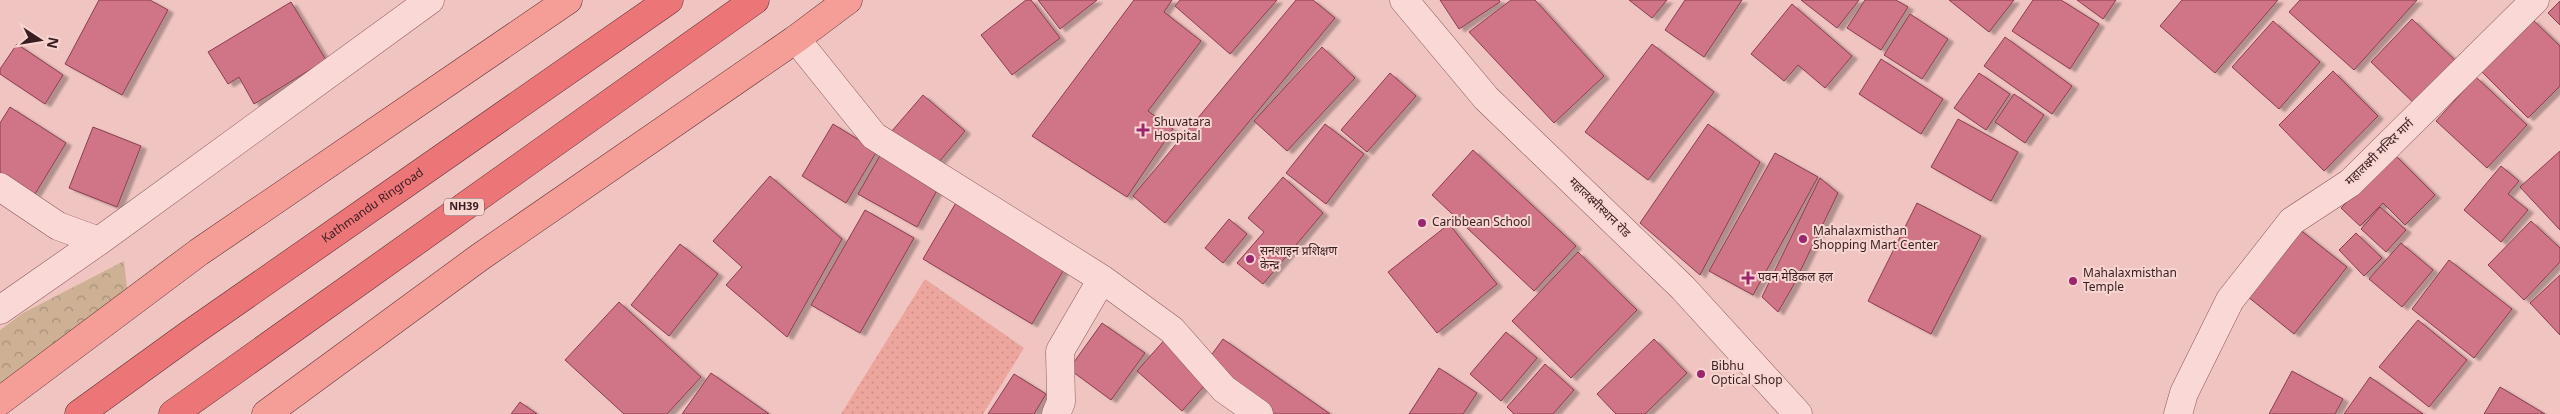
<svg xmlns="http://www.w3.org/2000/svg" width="2560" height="414" font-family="Georgia,'Noto Sans Devanagari',serif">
  <defs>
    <pattern id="forest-crowns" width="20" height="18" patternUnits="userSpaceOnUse" patternTransform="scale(1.25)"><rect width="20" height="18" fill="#ceb195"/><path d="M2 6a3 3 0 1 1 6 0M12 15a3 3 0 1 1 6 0" fill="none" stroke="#a88f79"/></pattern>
    <pattern id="sand-dots" width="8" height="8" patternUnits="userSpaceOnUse" patternTransform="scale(1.25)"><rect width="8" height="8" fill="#eda69d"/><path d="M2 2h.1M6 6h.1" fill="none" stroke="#cc8e87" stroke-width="1.8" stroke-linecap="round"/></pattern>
    <filter id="shadow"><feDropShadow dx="5.5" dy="3" stdDeviation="1" flood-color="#0004"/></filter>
  </defs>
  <rect width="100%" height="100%" fill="#f0c5c1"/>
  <path fill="url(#forest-crowns)" d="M124,261L128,296L0,391V330L23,313Z"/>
  <path fill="url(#sand-dots)" d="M925,279L1024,348L983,414H841Z"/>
  <path fill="#d07588" stroke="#8a3d4e" filter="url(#shadow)" d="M99,0H150L168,10L122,95L65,64Z
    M1026,0H1031L1060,38L1012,75L981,35Z
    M1038,0H1097L1060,29Z
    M1134,0H1172L1164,12L1201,41L1148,111L1173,129L1127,197L1032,136Z
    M1180,0H1277L1230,54L1175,6Z
    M1296,0H1313L1335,18L1165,223L1133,196Z
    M1440,0H1499L1500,2L1459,29Z
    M1511,0H1535L1604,76L1554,123L1469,32Z
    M1629,0H1667L1652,18Z
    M1685,0H1742L1704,57L1665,30Z
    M1801,0H1859L1837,28Z
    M1865,0H1896L1908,7L1881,50L1847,28Z
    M1949,0H2014L1989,32Z
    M2033,0H2061L2099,24L2070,69L2012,31Z
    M2077,0H2116L2103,19Z
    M2182,0H2278L2215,73L2160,26Z
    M2300,0H2417L2354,70L2289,12Z
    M2560,1V25L2548,13Z
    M291,2L326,60L254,104L239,77L228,84L208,52Z
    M1792,4L1852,56L1825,88L1798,65L1784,81L1751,54Z
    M1910,14L1948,39L1922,79L1884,55Z
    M2412,19L2458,63L2417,106L2371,62Z
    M2532,19L2560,46V86L2528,118L2481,71Z
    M2273,21L2320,62L2279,109L2232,67Z
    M2005,37L2072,86L2052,114L1984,66Z
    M17,44L63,75L45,104L0,74V69Z
    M1652,44L1714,92L1648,180L1585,132Z
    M1322,47L1355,78L1287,151L1254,121Z
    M1881,59L1943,99L1921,134L1859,94Z
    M2333,71L2378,116L2324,171L2279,125Z
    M1390,73L1416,96L1367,152L1341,130Z
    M1979,73L2010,94L1986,130L1954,108Z
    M2476,77L2527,125L2487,168L2436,121Z
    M2014,94L2044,115L2025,143L1995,122Z
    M923,95L965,131L933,169L891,132Z
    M10,107L66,143L35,194L0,173V123Z
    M1958,119L2018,152L1991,201L1931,167Z
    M833,124L877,151L846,203L802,176Z
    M1325,124L1364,154L1326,204L1286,173Z
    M1708,124L1760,162L1700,275L1640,223Z
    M93,127L141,146L117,207L69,188Z
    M1473,150L1576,246L1534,291L1432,195Z
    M2560,151V230L2520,187Z
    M882,152L940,185L917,227L858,194Z
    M1775,153L1818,177L1753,295L1709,271Z
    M2394,154L2435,195L2405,225L2383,203L2360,226L2341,208Z
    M2501,166L2519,181L2508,194L2528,210L2501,242L2464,210Z
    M770,176L842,239L787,337L726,285L742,267L713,241Z
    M1283,177L1323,213L1263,284L1237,263L1264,232L1248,218Z
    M1820,178L1838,193L1793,286L1778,312L1762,297Z
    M957,201L1066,266L1032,324L923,259Z
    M1917,203L1981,236L1931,334L1868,301Z
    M2380,207L2406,230L2386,252L2361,229Z
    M865,210L914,238L860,333L811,305Z
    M1229,219L1247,234L1223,263L1205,248Z
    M2531,221L2560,248V262L2524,300L2488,265Z
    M1449,224L1497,284L1437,333L1388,272Z
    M2294,225L2347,267L2294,334L2242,292Z
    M2356,233L2382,258L2364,276L2339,250Z
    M2401,243L2433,270L2402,307L2369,279Z
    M680,244L718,274L669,336L631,305Z
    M1578,252L1637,310L1571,378L1512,321Z
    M2449,260L2512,309L2474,358L2412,309Z
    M2560,275V335L2530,303Z
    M619,302L701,377L667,414H624L565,360Z
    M2418,320L2467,360L2429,407L2379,367Z
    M1102,323L1145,353L1111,400L1069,369Z
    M1506,332L1537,358L1501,401L1470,374Z
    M1167,337L1212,377L1182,411L1137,371Z
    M1223,339L1330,414H1273L1204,365Z
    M1654,339L1687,373L1645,414H1616L1597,394Z
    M1545,364L1574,390L1553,414H1514L1507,407Z
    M1439,368L1477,393L1463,414H1409Z
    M2292,371L2343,399L2335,414H2269Z
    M711,373L769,414H682Z
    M1014,374L1046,394L1034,414H988Z
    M2370,377L2423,414H2344Z
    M2500,387L2545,414H2484Z
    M520,402L537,414H511Z"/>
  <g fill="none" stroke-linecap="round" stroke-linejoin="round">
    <g stroke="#8a585c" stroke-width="29">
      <path id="minor" d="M796,39L874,136L1102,279L1172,330L1224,389L1259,414
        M0,187L58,226L99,241
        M0,310L99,241L430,0
        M1056,414L1061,402L1060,351L1102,279
        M2178,414L2184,393L2230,300L2292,221L2350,183L2535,0"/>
    </g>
    <g stroke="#8a585c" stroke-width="29">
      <path id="tertiary" d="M1404,0L1486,98L1683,288L1798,414"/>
    </g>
    <g stroke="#582c33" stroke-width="29">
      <path id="primary" d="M0,401L199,252L568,0
        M266,414L480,257L796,39L848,0"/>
    </g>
    <g stroke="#582c33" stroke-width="29">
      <g id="trunk">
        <path id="s1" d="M79,414L191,333L669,0"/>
        <path d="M173,414L755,0"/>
      </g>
    </g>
    <use href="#minor" stroke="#fad8d5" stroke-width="28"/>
    <use href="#tertiary" stroke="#fad8d5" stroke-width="28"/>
    <use href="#primary" stroke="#f59d97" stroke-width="28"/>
    <use href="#trunk" stroke="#ec7677" stroke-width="28"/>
  </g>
  <g fill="#9c2570" stroke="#f7d5d1" stroke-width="2">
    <path d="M1140.5 122.5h5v5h5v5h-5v5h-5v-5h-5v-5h5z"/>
    <circle cx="1422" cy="223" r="5"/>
    <circle cx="1803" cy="239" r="5"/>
    <circle cx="1250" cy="259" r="5"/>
    <path d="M1745.5 270.5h5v5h5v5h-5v5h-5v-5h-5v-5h5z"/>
    <circle cx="2073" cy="281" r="5"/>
    <circle cx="1701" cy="374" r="5"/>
  </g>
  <g text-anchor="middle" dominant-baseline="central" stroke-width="4" stroke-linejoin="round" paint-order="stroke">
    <rect fill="#f7d5d1" stroke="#725456" stroke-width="1" x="444" y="198.5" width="40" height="17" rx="4"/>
    <g font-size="11" font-weight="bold" fill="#391d21">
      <text x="464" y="207">NH39</text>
    </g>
    <g font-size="12" fill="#391d21" stroke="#f7d5d1" text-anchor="start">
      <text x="1154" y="123">Shuvatara<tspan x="1154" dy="14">Hospital</tspan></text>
      <text x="1432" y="223">Caribbean School</text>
      <text x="1813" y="232">Mahalaxmisthan<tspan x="1813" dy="14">Shopping Mart Center</tspan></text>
      <text x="1260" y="252">सनशाइन प्रशिक्षण<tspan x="1260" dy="14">केन्द्र</tspan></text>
      <text x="2083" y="274">Mahalaxmisthan<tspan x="2083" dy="14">Temple</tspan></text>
      <text x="1758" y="278">पवन मेडिकल हल</text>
      <text x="1711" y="367">Bibhu<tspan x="1711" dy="14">Optical Shop</tspan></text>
    </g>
    <g font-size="12" fill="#391d21" stroke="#f7d5d1">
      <text transform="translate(2380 153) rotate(-44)">महालक्ष्मी मन्दिर मार्ग</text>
      <text stroke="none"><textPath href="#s1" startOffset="360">Kathmandu Ringroad</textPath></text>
      <text transform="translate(1599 208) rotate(44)">महालक्ष्मीस्थान रोड</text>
    </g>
  </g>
  <g transform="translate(40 40) rotate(102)" stroke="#f7d5d1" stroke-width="4" paint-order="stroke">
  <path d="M0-4L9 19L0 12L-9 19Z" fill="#391d21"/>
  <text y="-8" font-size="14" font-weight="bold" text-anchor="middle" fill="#391d21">N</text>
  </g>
</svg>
